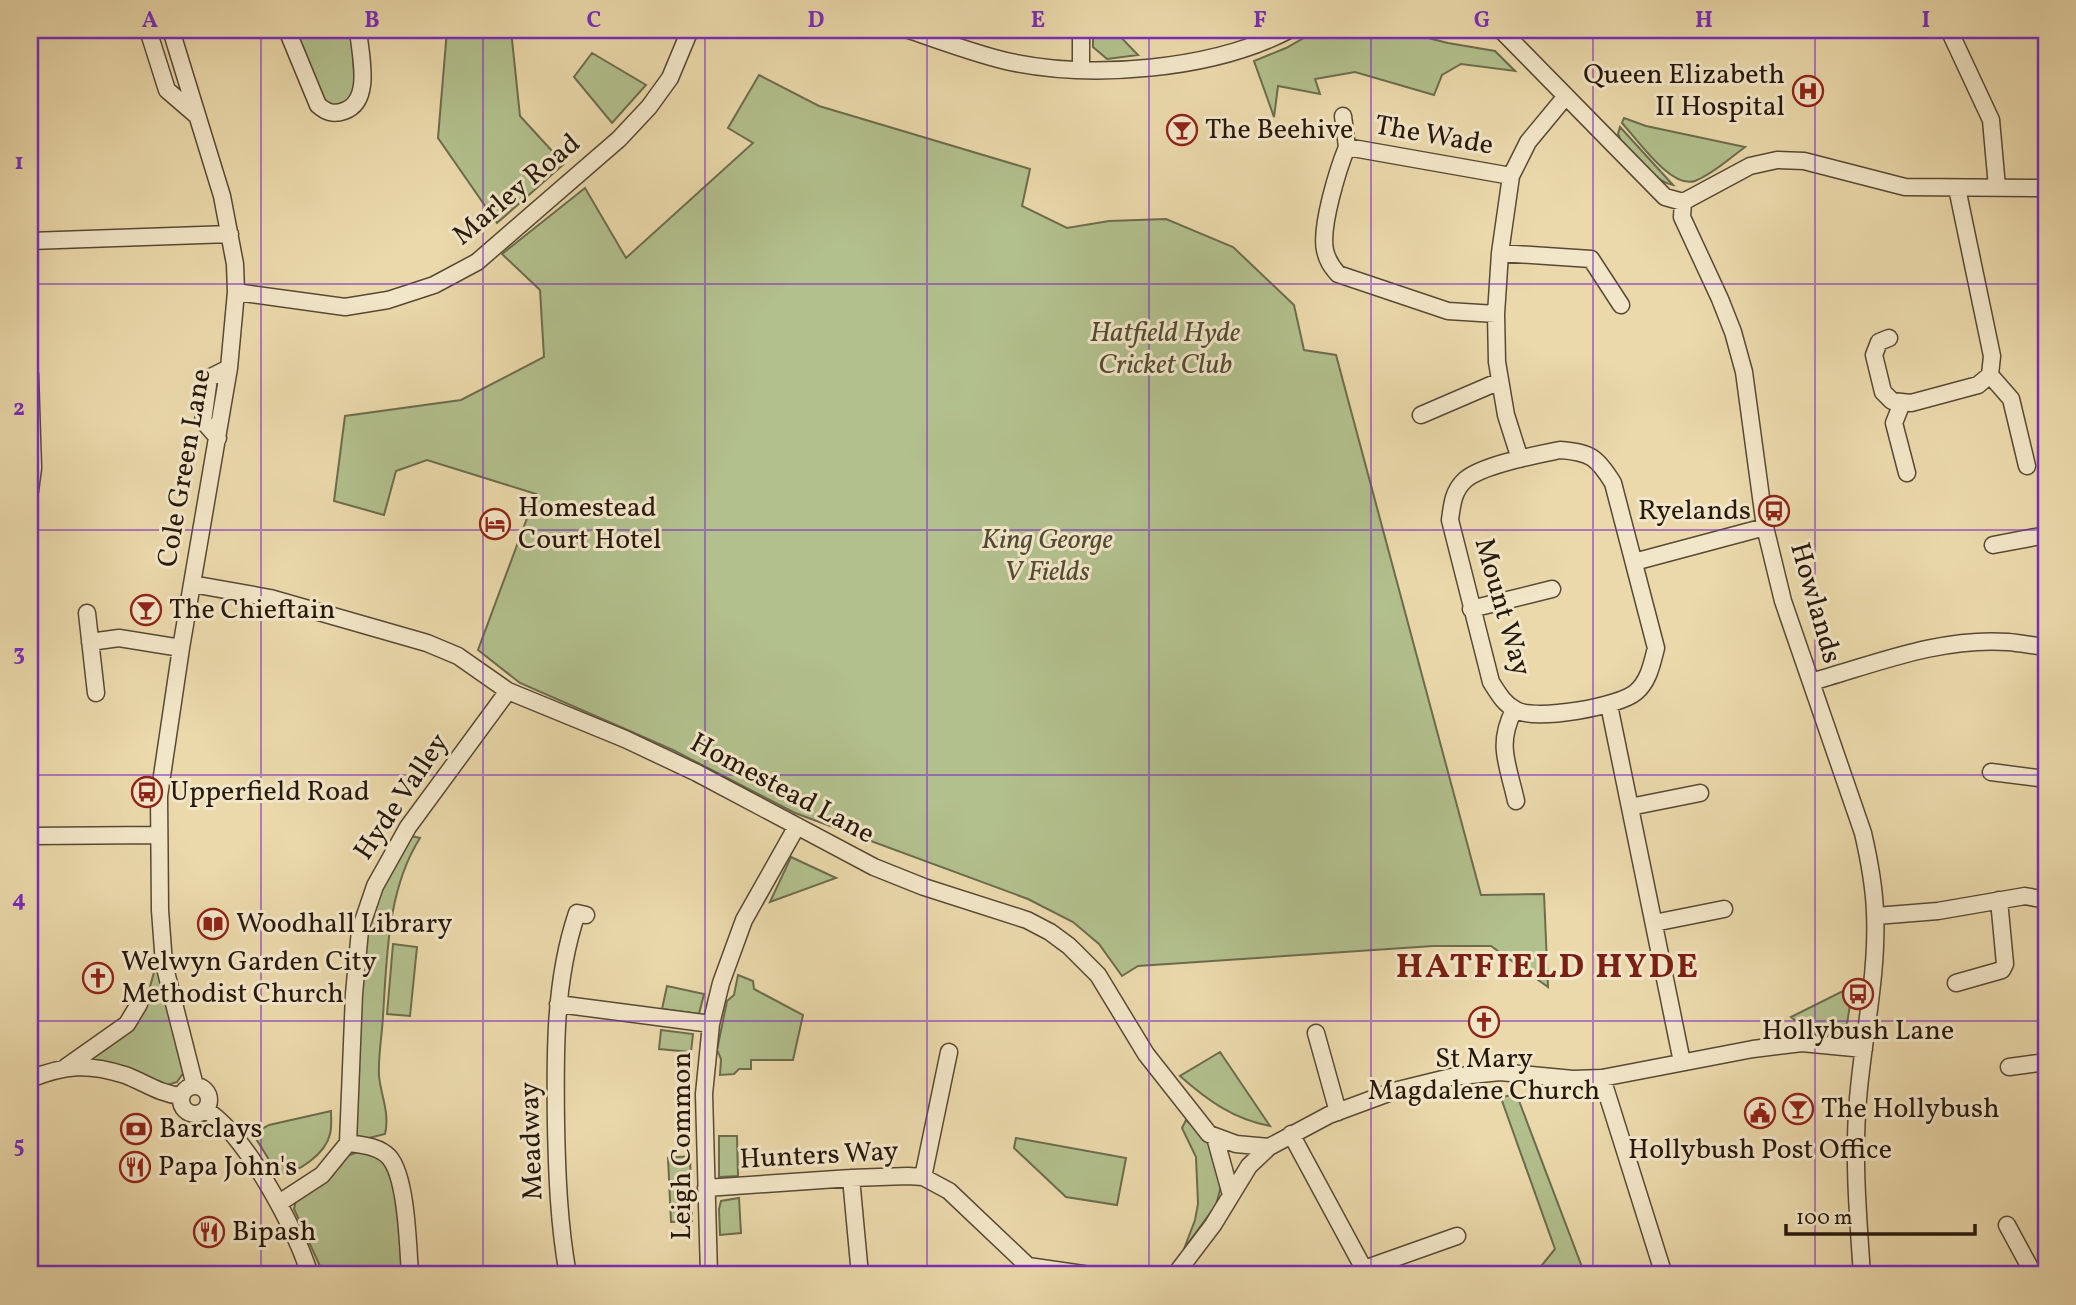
<svg xmlns="http://www.w3.org/2000/svg" width="2076" height="1305" font-family="Vollkorn,serif">
  <rect width="100%" height="100%" fill="#ebd9ab"/>
  <filter id="stains"><feTurbulence type="fractalNoise" baseFrequency=".00286" numOctaves="4"/><feColorMatrix values="0 0 0 0 .2 0 0 0 0 .09 0 0 0 0 .02 0 0 0 .5 -.17"/></filter>
  <radialGradient id="worn" r=".72"><stop offset=".6" stop-color="#630" stop-opacity="0"/><stop offset="1" stop-color="#630" stop-opacity=".3"/></radialGradient>
  <path fill="#b2c08d" stroke="#6c6c4e" stroke-width="2" d="M290,30H352L355,95L341,108L324,103Z
    M447,30H511L520,116L564,164L497,223L438,138Z
    M1093,30H1114L1138,55L1107,59L1093,47Z
    M1318,30H1396L1448,43L1495,51L1515,71L1461,64L1442,75L1434,95L1355,72L1315,79L1320,94L1278,86L1274,117L1254,61L1286,48Z
    M592,53L646,85L612,123L574,77Z
    M759,75L819,106L1030,169L1022,206L1067,228L1109,221L1166,219L1233,247L1294,305L1304,350L1336,355L1481,895L1544,894L1548,987L1491,946H1433L1138,966L1122,976L1099,944L1073,922L1028,899L795,813L673,750L520,683L478,650L536,494L427,460L396,471L384,515L334,501L345,416L461,400L544,357L540,290L502,254L585,188L626,258L753,143L728,128Z
    M1624,118L1646,126L1745,147C1730,158 1713,174 1695,181C1671,189 1637,139 1622,123Z
    M1620,127L1673,185C1653,181 1635,155 1621,141L1618,134Z
    M407,835L420,838C387,890 387,957 383,1016C382,1036 378,1056 379,1076C381,1096 390,1113 385,1134L369,1138L352,1137L365,930L381,887Z
    M791,857L836,878L770,902Z
    M393,944L417,947L410,1016L387,1014Z
    M156,965L186,1069L177,1082L168,1085L89,1059L145,1005Z
    M738,975L753,981L754,989L803,1015L793,1060H751V1069H739L734,1074L720,1075L721,1059L717,1050L727,1001L734,995Z
    M667,986L704,994L699,1014L662,1009Z
    M1853,986L1846,1030L1835,1036L1814,1034L1806,1021H1796L1791,1017Z
    M661,1030L693,1034L691,1052L659,1049Z
    M1220,1052L1270,1126C1233,1119 1207,1100 1180,1076Z
    M1516,1093L1582,1267L1584,1275H1534L1555,1249L1501,1098Z
    M331,1111C331,1118 332,1127 330,1134C326,1153 297,1175 278,1174L253,1134L269,1125Z
    M1186,1120L1215,1144L1224,1175L1216,1205L1184,1249L1195,1220L1198,1204L1196,1157L1182,1128Z
    M719,1136H737L738,1176L719,1177Z
    M1016,1138L1126,1158L1117,1205L1066,1197L1014,1148Z
    M358,1152C370,1153 381,1155 388,1165C402,1184 402,1250 404,1275H324L294,1209L296,1200L347,1156Z
    M690,1156L692,1221L671,1222L668,1158Z
    M739,1198L741,1233L720,1235L719,1209L721,1201Z"/>
  <g fill="none" stroke-linecap="round" stroke-linejoin="round">
    <g stroke="#584935" stroke-width="19">
      <path id="minor" d="M148,30L167,90L196,115
        M171,30L222,196L235,264L236,292L229,368L181,648L159,796L160,910L164,964L195,1086
        M287,30L318,105C326,112 333,115 344,111C373,101 360,54 358,30
        M909,30C941,41 973,53 1006,61C1091,80 1212,70 1289,30
        M1501,30L1665,197L1683,202
        M1949,30L1991,120L1997,187
        M1081,70V30
        M1343,116L1347,147
        M1683,202L1682,217L1720,299L1733,332L1744,372L1765,527L1783,601L1863,833C1869,859 1874,885 1875,912C1878,975 1863,1037 1858,1099C1853,1158 1858,1216 1862,1275
        M1683,202L1750,166L1777,160L1804,161L1905,187L2046,188
        M30,241L230,234
        M1500,253L1591,259L1621,305
        M236,292L345,307L388,300L434,285L477,262L619,139L649,107L670,78L690,30
        M1496,314L1448,311L1338,274C1331,266 1327,260 1325,250C1320,227 1338,169 1347,147L1511,176
        M1889,338L1879,342L1874,355L1883,392L1892,401L1911,403L1978,385L1990,375L1992,356L1957,188
        M30,374L33,468L30,491
        M1990,375L2011,399L2027,466
        M1902,403L1894,423L1907,473
        M1421,415L1500,381
        M218,438L203,421L209,378L229,368
        M1560,450C1590,452 1597,457 1613,483L1656,648C1652,663 1649,681 1636,692C1619,707 1536,721 1516,710C1504,704 1498,693 1491,682L1450,520C1452,505 1453,491 1465,480C1482,465 1536,455 1560,450Z
        M1520,459L1506,415L1497,362L1496,314L1500,253L1511,176L1528,142L1566,96
        M1993,545L2046,535
        M1634,562L1765,527
        M192,584L270,598L427,643L458,656L508,691L625,739L697,773L874,867L924,887L1027,920L1050,932L1069,946L1098,975L1146,1054L1209,1134L1236,1144L1269,1147
        M1471,609L1552,589
        M87,613L96,693
        M90,642L119,638L181,648
        M1811,682C1875,664 1940,637 2008,642C2021,643 2034,646 2046,647
        M1609,705L1682,1062
        M1514,710C1496,745 1508,764 1516,801
        M1991,772L2046,779
        M1630,807L1700,793
        M30,836L158,835
        M1876,916L1938,911L2025,896L2046,900
        M1654,923L1724,909
        M1956,983L2002,970L2005,964L1999,900
        M558,1004L711,1024
        M1316,1033L1338,1112
        M66,1067L127,1024L139,1004
        M2009,1067L2046,1062
        M1602,1078L1664,1275
        M30,1079C65,1065 88,1063 125,1075C144,1082 160,1094 181,1096
        M181 1100a14 14 0 1 1 28 0a14 14 0 1 1-28 0Z
        M206,1110C247,1136 295,1228 310,1275
        M1291,1134L1364,1269
        M1215,1137L1231,1195
        M348,1143C362,1145 379,1146 389,1157C407,1177 408,1248 410,1275
        M923,1177L949,1052
        M851,1178L860,1275
        M706,1188L851,1178L908,1176L923,1177L949,1191L1028,1266L1090,1275
        M279,1203L322,1175L348,1143L354,994L360,930L375,886L408,827L508,691
        M2007,1225L2034,1275
        M568,1275C559,1226 557,1175 556,1125C555,1054 554,981 577,913L586,915
        M709,1275L704,1094L711,1024L721,983L744,920L797,826
        M1175,1275L1213,1225L1249,1166L1269,1147L1329,1115L1394,1091L1451,1077L1500,1072L1573,1079L1602,1078L1753,1049L1802,1043L1864,1049
        M1358,1275L1364,1269L1457,1236"/>
    </g>
    <use href="#minor" stroke="#f2e6c8" stroke-width="16"/>
  </g>
  <path fill="none" stroke="#7b2cbf" stroke-width="2" stroke-opacity="0.55" d="M261,30V1275M483,30V1275M705,30V1275M927,30V1275M1149,30V1275M1371,30V1275M1593,30V1275M1815,30V1275M30,284H2046M30,530H2046M30,775H2046M30,1021H2046"/>
  <defs>
    <g id="hospital-ring" transform="scale(1.575)"><circle r="9.5" fill="#f2e6c8" stroke="#8f2418" stroke-width="1.5"/><path d="M-5-5h3v3.5h4V-5h3V5h-3V1.5h-4V5h-3Z" fill="#8f2418"/></g>
    <g id="bar-ring" transform="scale(1.575)"><circle r="9.5" fill="#f2e6c8" stroke="#8f2418" stroke-width="1.5"/><path d="M-6-5H6L.8 .8V4.5H3.5V6h-7V4.5H-.8V.8Z" fill="#8f2418"/></g>
    <g id="bus-ring" transform="scale(1.575)"><circle r="9.5" fill="#f2e6c8" stroke="#8f2418" stroke-width="1.5"/><path d="M-5-6H5V4H4V6H2V4H-2V6H-4V4H-5ZM-3.5-4V0h7V-4ZM-3.5 1.2v1.5H-2V1.2ZM2 1.2v1.5H3.5V1.2Z" fill="#8f2418"/></g>
    <g id="hotel-ring" transform="scale(1.575)"><circle r="9.5" fill="#f2e6c8" stroke="#8f2418" stroke-width="1.5"/><path d="M-6-4.5h1.5V1H6V5H4.5V3h-9V5H-6ZM-4 0a1.8 1.8 0 1 1 3.6 0ZM.5 0V-2.5h3Q6-2.5 6 0Z" fill="#8f2418"/></g>
    <g id="library-ring" transform="scale(1.575)"><circle r="9.5" fill="#f2e6c8" stroke="#8f2418" stroke-width="1.5"/><path d="M-6-4Q-3-5.5-.7-3.5V5Q-3 3-6 4ZM6-4Q3-5.5 .7-3.5V5Q3 3 6 4Z" fill="#8f2418"/></g>
    <g id="church-ring" transform="scale(1.575)"><circle r="9.5" fill="#f2e6c8" stroke="#8f2418" stroke-width="1.5"/><path d="M-1.2-6h2.4v3.5h3.3v2.4h-3.3V6h-2.4V-.1h-3.3v-2.4h3.3Z" fill="#8f2418"/></g>
    <g id="civic-ring" transform="scale(1.575)"><circle r="9.5" fill="#f2e6c8" stroke="#8f2418" stroke-width="1.5"/><path d="M-.6-6.5H3V-4.5H.6V-3L4-1V1h2V6H-6V1h2V-1L-.6-3ZM-1.2 2.5V6h2.4V2.5Z" fill="#8f2418"/></g>
    <g id="bank-ring" transform="scale(1.575)"><circle r="9.5" fill="#f2e6c8" stroke="#8f2418" stroke-width="1.5"/><path d="M-6-4H6V4H-6ZM0-2.3a2.3 2.3 0 1 0 0 4.6a2.3 2.3 0 1 0 0-4.6Z" fill="#8f2418"/></g>
    <g id="restaurant-ring" transform="scale(1.575)"><circle r="9.5" fill="#f2e6c8" stroke="#8f2418" stroke-width="1.5"/><path d="M-5-6h1v4h1v-4h1v4h1v-4h1v5L-1.5 .5V6h-2V.5L-5-1ZM5-6V6H3V1.5H1.5Q1.5-4 5-6Z" fill="#8f2418"/></g>
  </defs>
  <g fill-rule="evenodd">
    <use href="#hospital-ring" x="1808" y="91"/>
    <use href="#bar-ring" x="1182" y="130"/>
    <use href="#bus-ring" x="1774" y="511"/>
    <use href="#hotel-ring" x="495" y="524"/>
    <use href="#bar-ring" x="146" y="610"/>
    <use href="#bus-ring" x="147" y="792"/>
    <use href="#library-ring" x="213" y="924"/>
    <use href="#church-ring" x="98" y="978"/>
    <use href="#bus-ring" x="1858" y="994"/>
    <use href="#church-ring" x="1484" y="1022"/>
    <use href="#bar-ring" x="1798" y="1109"/>
    <use href="#civic-ring" x="1760" y="1113"/>
    <use href="#bank-ring" x="136" y="1129"/>
    <use href="#restaurant-ring" x="135" y="1167"/>
    <use href="#restaurant-ring" x="209" y="1232"/>
  </g>
  <g text-anchor="middle" dominant-baseline="central" stroke-width="6" stroke-linejoin="round" paint-order="stroke">
    <g font-size="28" fill="#27190e" stroke="#f2e6c8" text-anchor="start">
      <text x="1785" y="75" text-anchor="end">Queen Elizabeth<tspan x="1785" dy="32">II Hospital</tspan></text>
      <text x="1205" y="130">The Beehive</text>
      <text x="518" y="508">Homestead<tspan x="518" dy="32">Court Hotel</tspan></text>
      <text x="1751" y="511" text-anchor="end">Ryelands</text>
      <text x="169" y="610">The Chieftain</text>
      <text x="170" y="792">Upperfield Road</text>
      <text x="236" y="924">Woodhall Library</text>
      <text x="121" y="962">Welwyn Garden City<tspan x="121" dy="32">Methodist Church</tspan></text>
      <text x="1858" y="1031" text-anchor="middle">Hollybush Lane</text>
      <text x="1484" y="1059" text-anchor="middle">St Mary<tspan x="1484" dy="32">Magdalene Church</tspan></text>
      <text x="1821" y="1109">The Hollybush</text>
      <text x="159" y="1129">Barclays</text>
      <text x="1760" y="1150" text-anchor="middle">Hollybush Post Office</text>
      <text x="158" y="1167">Papa John's</text>
      <text x="232" y="1232">Bipash</text>
    </g>
    <g font-size="28" fill="#27190e" stroke="#f2e6c8">
      <text transform="translate(1434 136) rotate(10)">The Wade</text>
      <text transform="translate(517 190) rotate(-40)">Marley Road</text>
      <text transform="translate(185 468) rotate(-80)">Cole Green Lane</text>
      <text transform="translate(1815 603) rotate(74)">Howlands</text>
      <text transform="translate(1502 607) rotate(74)">Mount Way</text>
      <text transform="translate(782 789) rotate(28)">Homestead Lane</text>
      <text transform="translate(402 797) rotate(-56)">Hyde Valley</text>
      <text transform="translate(532 1141) rotate(-92)">Meadway</text>
      <text transform="translate(682 1146) rotate(-90)">Leigh Common</text>
      <text transform="translate(819 1156) rotate(-3)">Hunters Way</text>
    </g>
    <g font-size="28" font-style="italic" fill="#514b34" stroke="#f2e6c8">
      <text x="1165" y="333">Hatfield Hyde<tspan x="1165" dy="32">Cricket Club</tspan></text>
      <text x="1047" y="540">King George<tspan x="1047" dy="32">V Fields</tspan></text>
    </g>
    <g font-size="35" font-weight="bold" letter-spacing="2" fill="#7a1f14" stroke="#f2e6c8">
      <text x="1548" y="968">HATFIELD HYDE</text>
    </g>
  </g>
  <rect width="2076" height="1305" fill="none" stroke="#ebd9ab" stroke-width="77"/>
  <path d="M1786 1224v10h189v-10" fill="none" stroke="#27190e" stroke-width="3.5"/>
  <text x="1796" y="1224" font-size="21" fill="#27190e" stroke="#f2e6c8" stroke-width="5" paint-order="stroke">100 m</text>
  <rect x="38" y="38" width="2000" height="1228" fill="none" stroke="#7b2cbf" stroke-width="2.5"/>
  <g font-size="23" text-anchor="middle" font-weight="bold" fill="#7b2cbf">
    <text x="150" y="27">A</text>
    <text x="372" y="27">B</text>
    <text x="594" y="27">C</text>
    <text x="816" y="27">D</text>
    <text x="1038" y="27">E</text>
    <text x="1260" y="27">F</text>
    <text x="1482" y="27">G</text>
    <text x="1704" y="27">H</text>
    <text x="1926" y="27">I</text>
    <text x="19" y="169">1</text>
    <text x="19" y="415">2</text>
    <text x="19" y="660">3</text>
    <text x="19" y="906">4</text>
    <text x="19" y="1152">5</text>
  </g>
  <rect width="100%" height="100%" filter="url(#stains)"/>
  <rect width="100%" height="100%" fill="url(#worn)"/>
</svg>
